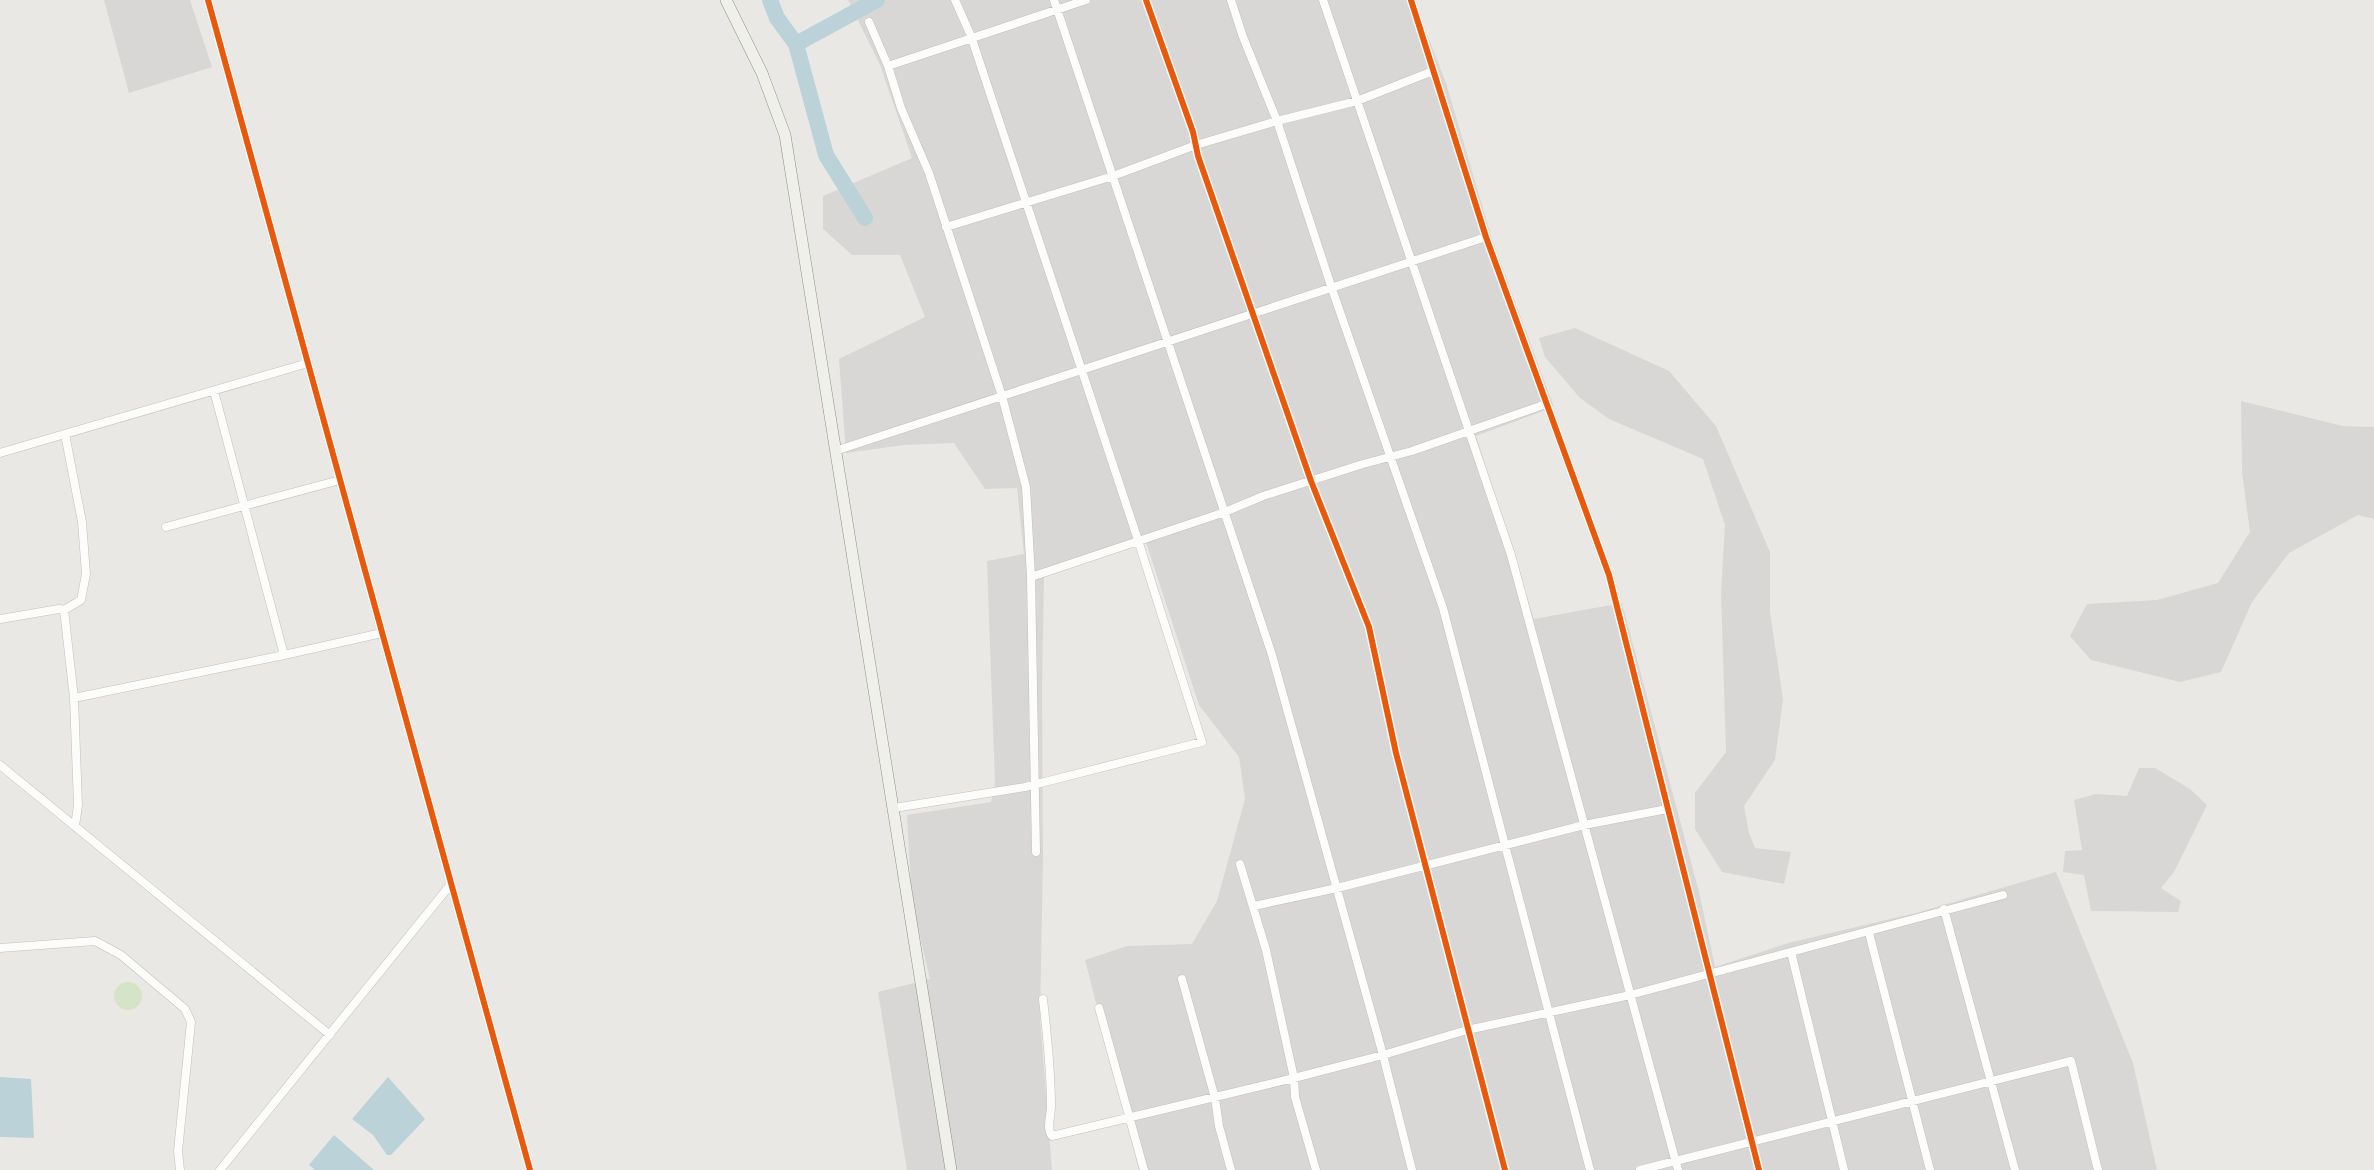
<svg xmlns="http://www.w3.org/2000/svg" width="2374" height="1170" font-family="Overpass,sans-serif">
  <rect width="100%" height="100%" fill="#eae8e4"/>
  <path fill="#d9d7d5" d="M104,0H190L212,67L129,93Z
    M848,0H1414L1446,83L1492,239L1554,407L1476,436L1534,619L1622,603L1699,892L1715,967L1788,943L1916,913L2056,872L2133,1063L2157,1170H1139L1085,960L1127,946L1192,944L1217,901L1245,799L1239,757L1199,705L1146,542L1044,576L1042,688L1043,857L1040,1018L1052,1170H907L878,992L930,979L912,904L907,815L991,802L995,784L987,561L1024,554L1017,488L985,489L954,443L904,445L846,453L839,359L925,317L900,255H852L823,229V196L912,158L880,65Z
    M1575,328L1669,371L1716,426L1770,552V612L1783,699L1775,760L1744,806L1749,833L1755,848L1791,852L1784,884L1722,872L1695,829V793L1726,752L1721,592L1725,525L1703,459L1609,419L1580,398L1545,357L1539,338Z
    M2241,401L2343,426L2374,427V519L2358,515L2289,553L2252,602L2221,672L2180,682L2091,660L2070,636L2087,604L2157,600L2218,583L2250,532L2242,472Z
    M2139,768H2155L2190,789L2207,805L2174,872L2161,888L2181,901L2178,912L2091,911L2084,875L2063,872L2065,851L2082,850L2074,800L2096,794L2127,796Z"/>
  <path fill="#d5e4c6" d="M114 996a14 14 0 1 1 28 0a14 14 0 1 1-28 0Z"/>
  <path fill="#bbd2d9" d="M0,1077L31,1079L34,1138L0,1137Z
    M388,1077L425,1119L391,1155H387L373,1135L352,1119Z
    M334,1135L374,1170H315L309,1165Z"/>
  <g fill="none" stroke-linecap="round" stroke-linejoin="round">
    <path stroke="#bbd2d9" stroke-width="16" d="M770,0L777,18L796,44L826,155L865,218
      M796,44L877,0"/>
    <g stroke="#c1c0be" stroke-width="9">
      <path id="street" d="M208,0L530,1170
        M1054,0L1272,655L1383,1055L1412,1170
        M1146,0L1193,132L1198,156L1311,481L1369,627L1396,753L1505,1170
        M1231,0L1243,37L1277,121L1332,289L1443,608L1590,1170
        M1323,0L1511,555L1678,1170
        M1411,0L1486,237L1609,575L1759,1170
        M869,22L888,66L901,108L929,173L1002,396L1026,487L1031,577L1036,852
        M888,66L1086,0
        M946,227L1113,176L1196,145L1277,121L1357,101L1433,71
        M214,391L284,655
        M835,451L1486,237
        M0,453L308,363
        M166,527L340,480
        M1031,577L1225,512L1263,496L1363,464L1412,451L1546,404
        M64,610L81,600L86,574L82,522L65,434
        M0,619L59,609L64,610L74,698L78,805L75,826
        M74,698L284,655L382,633
        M0,765L330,1035
        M894,808L1025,787L1202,742L1138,540L971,36L955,0
        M1240,864L1266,950L1294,1078L1295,1097L1316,1170
        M1254,906L1337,888L1584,825L1667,809
        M1944,909L2015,1170
        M1869,933L1930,1170
        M0,948L95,941L121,955L185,1009L191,1022L178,1151L180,1170
        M1791,952L1844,1170
        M1182,979L1215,1098L1219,1126L1231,1170
        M1043,999C1047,1034 1051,1071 1051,1106C1051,1116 1046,1129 1052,1136L1294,1078L1383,1055L1467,1030L1630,995L2003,895
        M1099,1008L1144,1170
        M220,1170L451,884
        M1640,1170L2071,1061L2098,1170"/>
    </g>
    <g stroke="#8f907f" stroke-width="12">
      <path id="secondary" d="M726,0L762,73L785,135L951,1170"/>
    </g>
    <use href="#street" stroke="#fcfcfb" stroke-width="8"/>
    <use href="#secondary" stroke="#f0f0ea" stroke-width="11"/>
    <g stroke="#fff" stroke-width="9">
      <path id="cycleway" d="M208,0L530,1170
        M1146,0L1193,132L1198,156L1311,481L1369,627L1396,753L1505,1170
        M1411,0L1486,237L1609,575L1759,1170"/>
    </g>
    <use href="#cycleway" stroke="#e8590c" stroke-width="6"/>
  </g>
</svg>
